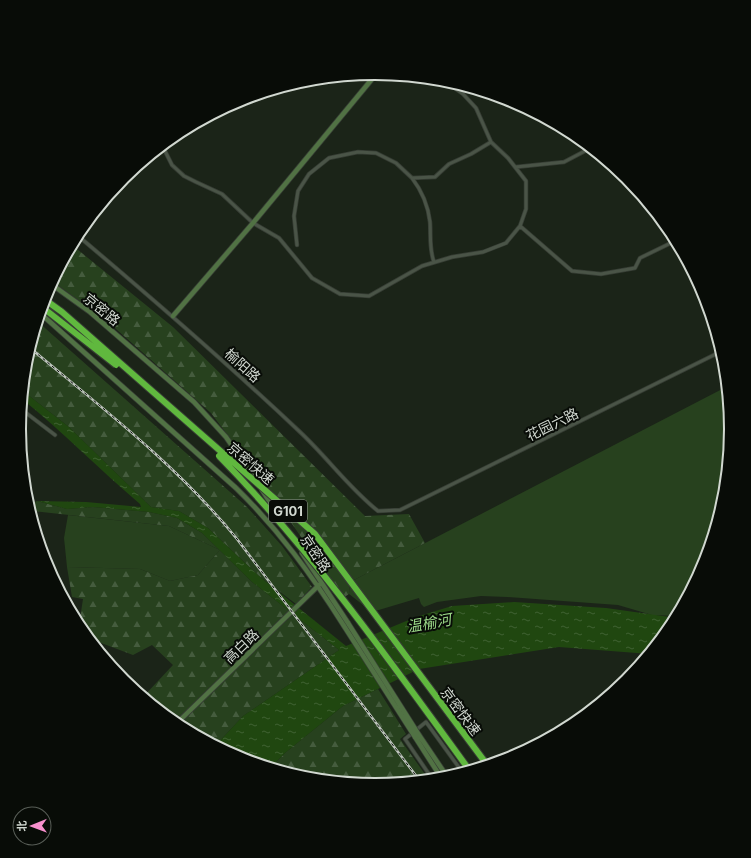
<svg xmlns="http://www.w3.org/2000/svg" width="751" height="858" font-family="Inter,'Noto Sans SC',sans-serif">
  <defs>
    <pattern id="forest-firs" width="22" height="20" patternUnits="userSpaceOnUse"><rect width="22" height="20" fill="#27411e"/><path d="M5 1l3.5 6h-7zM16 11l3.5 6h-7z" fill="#455c3e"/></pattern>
    <pattern id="water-ripples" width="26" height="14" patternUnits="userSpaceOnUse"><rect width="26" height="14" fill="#204710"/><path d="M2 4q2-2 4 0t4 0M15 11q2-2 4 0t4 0" fill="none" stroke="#3f6132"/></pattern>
  </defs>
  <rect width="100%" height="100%" fill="#1b2418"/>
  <path fill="#27411e" d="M728,386L732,429L725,499L705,566L678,616L652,615L618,605L507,597L481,596L437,602L424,607L421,604L419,598L372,612L349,594L350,582Z
    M68,515L169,526L220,550L198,575L170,581L140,569L67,567L64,538Z"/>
  <path fill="url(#forest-firs)" d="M72,245L173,327L365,516L409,514L425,543L350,582L349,594L343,598L268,489L211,413L107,321L52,281Z
    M37,321L247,507L282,546L312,587L296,604L259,576L208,528L179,511L151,507L69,427L23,391L26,359Z
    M37,501L67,509L93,507L149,512L177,518L202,533L252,582L339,650L243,716L215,746L177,725L143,697L173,665L152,645L133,655L88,638L75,619H80L83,599L72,597L67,567L140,569L170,581L198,575L220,550L169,526L33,511L35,502Z
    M378,689L406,734L400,739L429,780L375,785L306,779L270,768L285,753L343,706Z"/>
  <path fill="url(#water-ripples)" d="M23,391L69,427L151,507L179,511L208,528L259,576L346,646L416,617L452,606L514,602L606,608L677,618L672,627L650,654L559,647L419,669L343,706L285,753L270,768L239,758L215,746L243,716L339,650L252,582L202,533L177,518L149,512L93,507L67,509L37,501L86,502L141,507L140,504C100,470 63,432 22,399Z"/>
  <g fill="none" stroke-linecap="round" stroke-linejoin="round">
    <g stroke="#373e35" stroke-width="4.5">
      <path id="street" d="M162,145L172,165L184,176L196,182L222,194L253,223L279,238L312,278L340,294L369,296L422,266L452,257L483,252L506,243L520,226L526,209V181L508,158L491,142L476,108L463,94L442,79
        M516,167L564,162L585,151L595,150
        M412,178C422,191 428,205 430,222C431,236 429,249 434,262
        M520,226L572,271L601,274L635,268L640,258L677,240
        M77,235C153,299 227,363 299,431C327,457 348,487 378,511L400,510L722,351
        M297,245L294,216L298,191L309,174L329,158L358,152L376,153L396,163L412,178L435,177L449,164L471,154L491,142
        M21,409L55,435
        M495,763L509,759
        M433,780L405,739L426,722L463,773"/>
    </g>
    <g stroke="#373e35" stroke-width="6">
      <path id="secondary" d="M51,284L90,312L194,402L226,437L255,479
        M40,313L236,488C279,530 311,574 344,626
        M173,316L253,223L377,73
        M262,490L283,523
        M302,553L348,623
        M176,724L319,585
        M419,735L448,778
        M415,737L442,779"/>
    </g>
    <use href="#street" stroke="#4a5447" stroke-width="3"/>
    <use href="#secondary" stroke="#517244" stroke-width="4.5"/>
    <g stroke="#bdc4bc" stroke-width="2.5">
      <path id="rail" d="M29,347C102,408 178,466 237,539L420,781"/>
    </g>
    <use href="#rail" stroke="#080c07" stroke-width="1" stroke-dasharray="3" stroke-linecap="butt"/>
    <g stroke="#373e35" stroke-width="6" stroke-linecap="butt">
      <path id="secondary-bridge" d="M348,623L419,735
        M344,626L415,737"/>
    </g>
    <g stroke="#373e35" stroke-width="8" stroke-linecap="butt">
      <path id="highway-bridge" d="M44,299L62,312L315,534L488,766
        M42,307L116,365
        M219,456C313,552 391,662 470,771"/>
    </g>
    <use href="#secondary-bridge" stroke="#517244" stroke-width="4.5"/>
    <use href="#highway-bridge" stroke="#60b83e" stroke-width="6"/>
  </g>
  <g text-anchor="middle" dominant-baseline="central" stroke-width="4" stroke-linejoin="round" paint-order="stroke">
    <rect fill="#080c07" stroke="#959b94" stroke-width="1" x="269" y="500" width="38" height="22" rx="3"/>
    <g font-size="13" font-weight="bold" fill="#d1d8d0">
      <text x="288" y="511">G101</text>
    </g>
    <g font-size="14" fill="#d1d8d0" stroke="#080c07">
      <text transform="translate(102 309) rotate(39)">京密路</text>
      <text transform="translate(243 365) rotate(42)">榆阳路</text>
      <text transform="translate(552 424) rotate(-26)">花园六路</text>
      <text transform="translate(251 463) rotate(41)">京密快速</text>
      <text transform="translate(316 553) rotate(56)">京密路</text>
      <text transform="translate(241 646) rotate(-44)">高白路</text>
      <text transform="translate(461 711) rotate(53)">京密快速</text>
    </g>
    <g font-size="15" font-style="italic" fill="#9ad787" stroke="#080c07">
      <text transform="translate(429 623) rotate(-10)">温榆河</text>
    </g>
  </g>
  <path d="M0 0H751V858H0ZM26 429a349 349 0 1 1 698 0a349 349 0 1 1-698 0Z" fill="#080c07" fill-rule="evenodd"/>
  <path fill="none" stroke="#d1d8d0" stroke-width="2" d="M26 429a349 349 0 1 1 698 0a349 349 0 1 1-698 0Z"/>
  <g transform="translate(32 826) rotate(269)"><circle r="19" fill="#080c07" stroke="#585e57"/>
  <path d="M0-3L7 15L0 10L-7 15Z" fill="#f790cd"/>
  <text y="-6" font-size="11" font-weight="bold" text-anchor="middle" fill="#d1d8d0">北</text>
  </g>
</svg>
